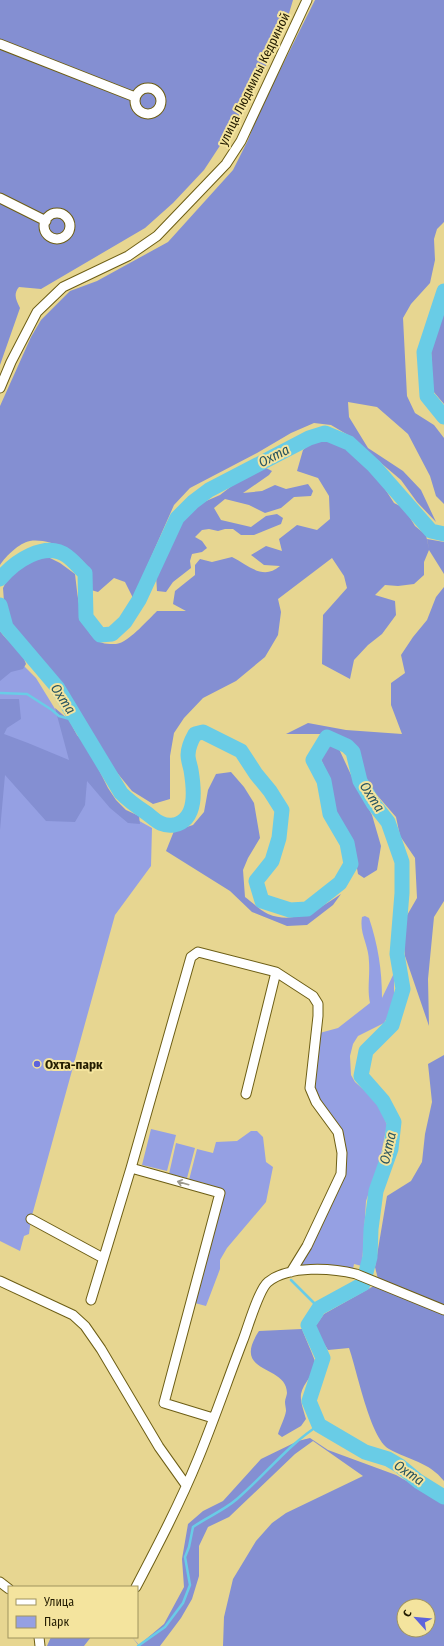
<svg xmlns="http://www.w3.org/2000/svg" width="444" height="1646" font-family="'Fira Sans Condensed',sans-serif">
  <rect width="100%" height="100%" fill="#e7d691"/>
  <path fill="#95a0e3" d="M0,642L36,678L116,808L152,828L151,866L115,915L31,1219L29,1234L24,1236L20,1251L0,1241Z
    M365,916L369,918C378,945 382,970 382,998L394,973V996L391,1011L384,1023L358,1036L353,1044L350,1056L351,1075L355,1082L373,1098L382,1112L387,1125L379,1164L366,1201L362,1266L354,1264L353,1269L348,1267L347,1270L291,1272L341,1173L338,1132L310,1088L316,1034L338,1028L370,1003C367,989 370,977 369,962C369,945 359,934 362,917Z
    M151,1129L176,1135L167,1171L142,1165Z
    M251,1131H257L263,1137L266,1162L273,1167L266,1202L227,1248L220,1260V1269L206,1306L191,1302L220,1193L203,1188L204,1183L189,1180L197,1149L213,1153L216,1142L237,1141Z
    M176,1143L195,1148L187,1178L169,1174Z"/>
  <path fill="#848fd2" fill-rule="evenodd" d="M0,0H293L285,27L246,106L204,170L173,203L145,228L41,289L19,287C13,294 16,300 20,308L0,365Z
    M315,0H444V222L437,229L434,239L435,260L430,283L411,304L403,318L407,396L415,413L434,425L444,438V504L436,496L430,476L408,434L377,407L348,402L349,417L368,448L403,471L421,490L436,522L417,502L401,480L348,435L331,425L314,423L291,433L257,453L190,488L174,505L133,598L125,582L114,578L98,592L91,590C90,584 92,574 89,569C79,552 49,538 30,541C19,543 6,556 0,565V406L31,337L41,320L70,291L97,281L168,242L233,170L248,140L262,104L276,78Z
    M444,311V404L433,391L431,350L439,323Z
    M315,440H334L352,450L383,486L394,503L404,508L415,526L426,535L429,549L427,539L444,542V574L429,550L424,562V575L414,584L398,586L385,585L375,595L395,601L396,615L382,634L368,645L354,660L350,679L322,664L323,615L347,588L344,576L332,558L278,599L281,612L278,635L265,657L236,681L203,698L184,718L174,733L170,756V799L153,804L132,791L114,769L81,721L64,688L14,629L7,616L4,602L3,588L8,578L20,564L40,553L60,563L75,574C78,596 80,645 111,644C114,644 118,644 120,643C130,640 149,619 157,611H186L173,604L175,591L195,575V565L200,559L212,562L232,557C248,565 263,581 280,566L264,565L251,555L266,546L282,551L279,539L297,525L317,530L330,519L329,496L318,478L297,471L303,450Z
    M264,467L272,471L269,475L243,493L262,491L275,485L286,489L308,484L313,491L311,496L294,497L281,508L265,513L249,505L225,499L214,508L221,520L251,527L266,516L277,514L283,518L281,524L254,535H241L233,529H225L218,531L209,529L202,530L195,537L202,541L207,548L202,552L192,554L190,561L191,568L173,582L166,592L157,591L156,575L179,527L188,514L197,505L220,495L246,475Z
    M444,587V901L434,917L428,979L429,1026L405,956L402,924L417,898L415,858L400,836L396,817L363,779L356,750L326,734H286L308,723L346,730L402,734L391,705V683L405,673L401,655L413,637L427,620L436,597Z
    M0,631C8,643 22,650 26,664L23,669L11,672L0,681Z
    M0,699H19L21,719L7,728L4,734L28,743L69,760L55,708L69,720L77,735L88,748L108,788L116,800L126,810L139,816L140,824L128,823L110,808L87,781L85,805L75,822L46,821L5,775L0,830Z
    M326,742L335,745L339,749L352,777L372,815L381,846L377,870L364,878L358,874L354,851L336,812L328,776L321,759L322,750Z
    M231,772L244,787L254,803L260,838L248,858L243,870L245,897C252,902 260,910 268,914C295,925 319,909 341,894L333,905L307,925L287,926L252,912L230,891L166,851L174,831L193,825L204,812L208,790L216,774Z
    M444,1055V1481C429,1462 409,1460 389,1449C370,1438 357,1370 349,1348L328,1350L314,1328L324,1314L379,1283L375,1267L387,1196L411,1181L422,1162L425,1134L432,1102L428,1064Z
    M302,1329C304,1335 315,1359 315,1362C315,1374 303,1383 301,1394C300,1402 304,1411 306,1419L301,1426L282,1437L278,1434C280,1427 285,1418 286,1411C286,1408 285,1405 285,1402C285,1399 287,1395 287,1393C287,1364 230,1375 259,1331Z
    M310,1438L328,1450L396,1475L444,1502V1646H223L224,1617L233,1579L256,1541L272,1523L286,1513L363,1476L313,1441L295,1454L229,1517L208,1527L199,1546V1576L192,1599L181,1618L160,1646H139L132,1637L139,1645L164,1624L184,1587L182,1559L188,1524L203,1511L223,1501L261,1459L298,1441ZM404,1606H428V1630H404Z
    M51,1637H91L84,1646H47Z"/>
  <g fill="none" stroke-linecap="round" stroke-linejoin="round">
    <path stroke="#69cce6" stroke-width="2.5" d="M0,569L6,572
      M0,693L27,694L52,710L59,716L77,721
      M291,1280L319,1308
      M138,1646L165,1627L183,1603L190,1585L185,1557L189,1547L193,1527C207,1517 223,1511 237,1499C265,1475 288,1445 319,1425"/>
    <path stroke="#69cce6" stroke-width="15" d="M444,291L424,352L427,396L444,417
      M0,579C14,562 45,540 67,556C74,561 79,568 85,573L86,617L100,635L112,634L125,622L139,600L177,518L193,502L209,490L309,438L325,433L349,443L374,466L431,531L444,534
      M0,605L6,627L57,687L121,793C129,801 136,806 145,812C155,819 160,827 174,825C198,820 194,788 191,770C190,765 188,760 188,755C188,747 191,741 195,734L203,732L241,751L256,774L270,791L282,810L279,838L272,861L256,881L262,901L290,910L307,909L340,883L351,864L347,843L330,814L324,781L313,760L327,737L347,746L353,752L360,781L373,803L388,822L402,862V893L397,954L403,989L392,1025L366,1051L361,1076L383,1101L394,1122L391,1149L376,1191L371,1229L370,1257L363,1284L319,1308L308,1325L323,1358L309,1401L319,1425L365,1452L388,1459L400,1466L418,1481L444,1497"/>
    <g stroke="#6d5e15" stroke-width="11">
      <path id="minor" d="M0,44L135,97
        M135 101a13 13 0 1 1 26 0a13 13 0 1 1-26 0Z
        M0,198L46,221
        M44 226a13 13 0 1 1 26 0a13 13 0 1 1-26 0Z
        M0,388L11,362L37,312L63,287L128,256L157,236L226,164L241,141L307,0
        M246,1094L276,972
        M131,1168L220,1193L164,1403L213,1418
        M31,1219L103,1258
        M0,1281L73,1315L85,1326L101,1349L159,1447L186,1485
        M91,1300L131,1168L191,957L198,952L276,972L313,996L318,1004V1016L310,1088L316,1102L338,1132L342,1153L341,1174L307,1246L291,1272
        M0,1582L9,1589
        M136,1587C158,1545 180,1503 198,1459C214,1420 228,1379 243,1340C248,1327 259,1289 268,1282C289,1265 332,1268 356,1274L444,1310
        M39,1637L40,1646"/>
    </g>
    <use href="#minor" stroke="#fff" stroke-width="9"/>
  </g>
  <defs><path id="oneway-shaft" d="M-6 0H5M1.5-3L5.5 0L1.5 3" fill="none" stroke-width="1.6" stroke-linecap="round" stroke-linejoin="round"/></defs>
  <use stroke="#9c998d" href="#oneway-shaft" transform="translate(183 1183) rotate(-164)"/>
  <circle fill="#5d63db" stroke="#f4e49e" stroke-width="1.5" cx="37" cy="1064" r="4"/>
  <g text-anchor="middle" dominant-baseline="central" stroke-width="4" stroke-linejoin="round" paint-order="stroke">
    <g font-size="13" fill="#231c01" stroke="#f4e49e">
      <text transform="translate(254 79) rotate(-64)">улица Людмилы Кедриной</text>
    </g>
    <g font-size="13" font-weight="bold" fill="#231c01" stroke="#f4e49e" text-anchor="start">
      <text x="45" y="1064">Охта-парк</text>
    </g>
    <g font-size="14" font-style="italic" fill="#295560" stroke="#f4e49e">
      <text transform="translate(274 456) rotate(-27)">Охта</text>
      <text transform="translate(63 699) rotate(57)">Охта</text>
      <text transform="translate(372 797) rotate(57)">Охта</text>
      <text transform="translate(388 1148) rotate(-77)">Охта</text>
      <text transform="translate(409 1473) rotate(34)">Охта</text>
    </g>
  </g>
  <rect x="8" y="1586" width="130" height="52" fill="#f4e49e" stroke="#a0945f"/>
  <rect x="16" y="1599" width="20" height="6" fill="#ffffff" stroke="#a0945f"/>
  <text x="44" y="1606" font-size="12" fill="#231c01">Улица</text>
  <rect x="16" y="1616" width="20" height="12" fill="#95a0e3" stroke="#a0945f"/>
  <text x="44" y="1626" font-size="12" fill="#231c01">Парк</text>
  <g transform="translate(416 1618) rotate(297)"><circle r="19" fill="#f4e49e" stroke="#a0945f"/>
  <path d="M0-3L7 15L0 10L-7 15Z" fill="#5d63db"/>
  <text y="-6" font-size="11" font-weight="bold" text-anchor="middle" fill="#231c01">С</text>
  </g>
</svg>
